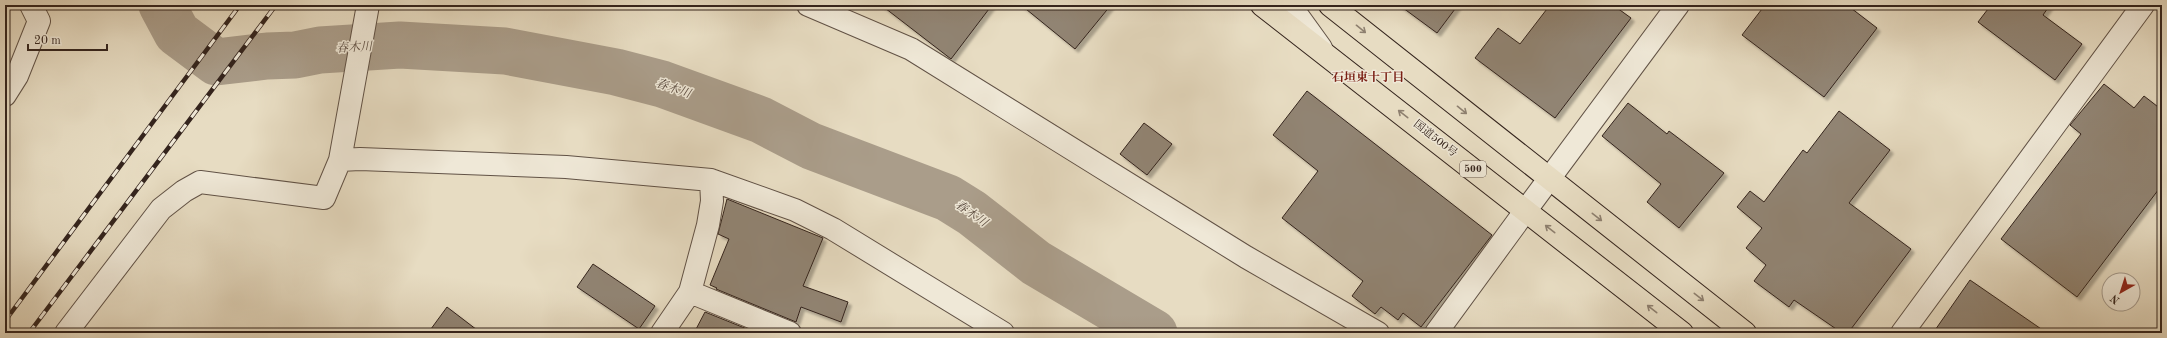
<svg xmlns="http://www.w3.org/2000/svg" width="2167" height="338" font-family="'Old Standard TT','Noto Serif JP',serif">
  <defs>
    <filter id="shadow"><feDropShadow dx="3.5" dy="3.5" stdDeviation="1" flood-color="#0004"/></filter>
  </defs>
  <rect width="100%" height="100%" fill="#e7dcc2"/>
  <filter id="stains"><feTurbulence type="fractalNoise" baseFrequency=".005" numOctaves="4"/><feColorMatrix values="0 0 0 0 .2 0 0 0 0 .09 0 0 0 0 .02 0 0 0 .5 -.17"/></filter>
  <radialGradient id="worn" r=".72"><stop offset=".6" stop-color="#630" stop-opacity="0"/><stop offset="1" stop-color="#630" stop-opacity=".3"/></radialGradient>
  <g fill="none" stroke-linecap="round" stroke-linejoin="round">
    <path stroke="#aa9d8a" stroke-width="47" d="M162,5L177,33L216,62L267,56L295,55L320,50L400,45L505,51L616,72L662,84L761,120L811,146L948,198L972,213L1036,263L1154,333"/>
  </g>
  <path fill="#918473" stroke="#34241d" filter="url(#shadow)" d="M881,5H992L951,59Z
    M1021,5H1111L1075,49Z
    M1399,5H1458L1437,33Z
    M1550,5H1613L1631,18L1555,118L1475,58L1498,28L1520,44Z
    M1765,5H1847L1877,28L1824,97L1742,35Z
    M1991,5H2050L2043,15L2082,44L2055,80L1978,22Z
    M2104,84L2134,108L2144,96L2162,110V185L2077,297L2001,239L2081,134L2070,125Z
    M1307,91L1492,235L1421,327L1403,313L1398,320L1381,307L1375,314L1352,296L1363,281L1282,218L1318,171L1273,135Z
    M1628,103L1667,134L1669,131L1724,173L1679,228L1647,202L1661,184L1602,136Z
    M1839,111L1890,150L1849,203L1911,249L1848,333H1842L1794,300L1789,307L1754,281L1766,265L1746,248L1762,228L1737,207L1750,191L1764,202L1803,150L1807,153Z
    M1144,123L1172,144L1147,175L1120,154Z
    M727,199L823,238L803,286L848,302L841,322L801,307L796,322L716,289L717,288L710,285L729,239L718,234Z
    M593,264L655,306L639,329L577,287Z
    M1970,280L2047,333H1933Z
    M447,307L481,333H428Z
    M705,312L757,333H694Z"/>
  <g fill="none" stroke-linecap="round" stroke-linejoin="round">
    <g stroke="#615246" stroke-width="24">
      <path id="minor" d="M808,5L911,49L1246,257L1378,333
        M5,95L17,76L39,21L31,5
        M340,160L360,159L566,167L711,180L795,210L833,229L1003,333
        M690,292L790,333
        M66,333L161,209L184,191L200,182L324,198L340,160L368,5
        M662,333L690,292L708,225L712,201L711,180
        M1436,333L1526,210"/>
    </g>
    <g stroke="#615246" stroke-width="24">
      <path id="tertiary" d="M1290,5L1321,48
        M1526,210L1678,5
        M1902,333L2143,5"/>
    </g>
    <g stroke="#34241d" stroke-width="24">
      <path id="trunk" d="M1262,5L1682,333
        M1330,5L1745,333"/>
    </g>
    <use href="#minor" stroke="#efe8d7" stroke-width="22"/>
    <use href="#tertiary" stroke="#efe8d7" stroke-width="22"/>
    <use href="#trunk" stroke="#e7dcc2" stroke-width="22"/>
    <g stroke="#34241d" stroke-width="4.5">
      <path id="rail" d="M5,321L240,5
        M29,333L276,5"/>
    </g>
    <use href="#rail" stroke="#efe8d7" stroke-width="3" stroke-dasharray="9" stroke-linecap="butt"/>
  </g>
  <defs><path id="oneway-shaft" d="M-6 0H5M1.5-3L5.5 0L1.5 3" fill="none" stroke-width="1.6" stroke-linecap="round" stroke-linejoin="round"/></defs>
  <g stroke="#8e8070">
    <use href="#oneway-shaft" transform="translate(1361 29) rotate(39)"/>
    <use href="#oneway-shaft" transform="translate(1462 110) rotate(39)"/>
    <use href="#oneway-shaft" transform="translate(1403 114) rotate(-142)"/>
    <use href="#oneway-shaft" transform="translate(1597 217) rotate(38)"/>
    <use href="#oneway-shaft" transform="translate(1550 229) rotate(-142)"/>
    <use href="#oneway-shaft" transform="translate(1699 297) rotate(38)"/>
    <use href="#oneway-shaft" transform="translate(1652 309) rotate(-142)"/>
  </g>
  <g text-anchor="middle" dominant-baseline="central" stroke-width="3" stroke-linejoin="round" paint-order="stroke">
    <rect fill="#efe8d7" stroke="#6c5f55" stroke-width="1" x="1460" y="161" width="26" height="16" rx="3"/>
    <g font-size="10" font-weight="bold" fill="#34241d">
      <text x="1473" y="169">500</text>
    </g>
    <g font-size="11" fill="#34241d" stroke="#efe8d7">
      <text transform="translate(1435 139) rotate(38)">国道500号</text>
    </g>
    <g font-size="12" font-style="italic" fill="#5d4e43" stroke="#efe8d7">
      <text transform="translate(354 48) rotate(-3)">春木川</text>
      <text transform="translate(673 89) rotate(19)">春木川</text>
      <text transform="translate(971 214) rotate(35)">春木川</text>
    </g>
    <g font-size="12" font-weight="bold" fill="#7a1f14" stroke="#efe8d7">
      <text x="1368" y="78">石垣東十丁目</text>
    </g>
  </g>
  <rect width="2167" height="338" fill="none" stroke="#e7dcc2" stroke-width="20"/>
  <rect x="6" y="6" width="2155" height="326" fill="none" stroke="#34241d" stroke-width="2"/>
  <rect x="10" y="10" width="2147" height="318" fill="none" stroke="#34241d"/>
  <g transform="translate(2121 292) rotate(219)"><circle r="19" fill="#efe8d7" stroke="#a49a8d"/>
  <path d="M0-3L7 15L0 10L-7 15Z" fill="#8f2418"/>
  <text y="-6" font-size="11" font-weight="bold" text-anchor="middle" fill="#34241d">N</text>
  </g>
  <path d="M28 44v6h79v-6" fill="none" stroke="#34241d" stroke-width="2"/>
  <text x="34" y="44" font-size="12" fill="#34241d" stroke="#efe8d7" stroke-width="3" paint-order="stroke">20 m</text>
  <rect width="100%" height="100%" filter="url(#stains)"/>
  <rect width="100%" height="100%" fill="url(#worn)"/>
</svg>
